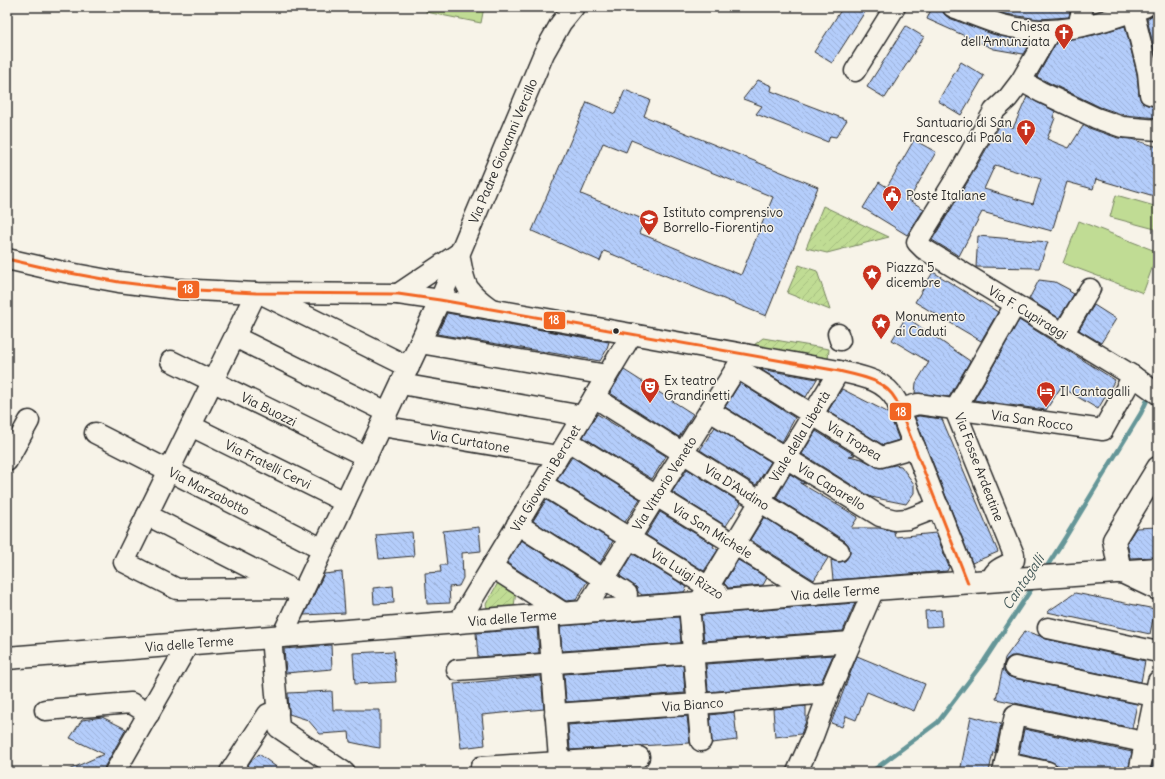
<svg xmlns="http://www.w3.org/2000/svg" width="1165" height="779" font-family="Delius,sans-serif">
  <defs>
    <pattern id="garden-furrows" width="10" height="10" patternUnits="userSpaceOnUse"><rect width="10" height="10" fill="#c0dc94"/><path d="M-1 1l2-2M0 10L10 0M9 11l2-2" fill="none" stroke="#a5bd80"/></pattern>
    <pattern id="building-back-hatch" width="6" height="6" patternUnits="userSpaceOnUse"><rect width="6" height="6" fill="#b4cdfb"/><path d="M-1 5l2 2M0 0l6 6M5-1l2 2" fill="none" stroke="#9bb0d7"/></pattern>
  </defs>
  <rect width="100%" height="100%" fill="#f7f3e8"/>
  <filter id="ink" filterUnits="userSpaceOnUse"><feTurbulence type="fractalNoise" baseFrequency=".025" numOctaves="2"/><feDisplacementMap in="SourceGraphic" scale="8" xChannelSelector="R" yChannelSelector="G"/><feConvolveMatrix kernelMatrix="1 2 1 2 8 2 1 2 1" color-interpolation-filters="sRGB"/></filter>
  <g filter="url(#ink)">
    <path fill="#c0dc94" stroke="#768460" d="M427,7H484L481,23L426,12Z
      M1116,195L1158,207V218L1155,229L1110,217Z
      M1079,221L1158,252L1143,293L1063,263Z"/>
    <path fill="url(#garden-furrows)" stroke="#768460" d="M823,206L889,237L827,253L806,248Z
      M799,265L817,271L830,310L787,293Z
      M763,338L829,349L828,360L754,345Z
      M499,581L516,592L514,606L487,608L486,604Z"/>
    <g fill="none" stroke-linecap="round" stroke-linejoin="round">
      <path stroke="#659698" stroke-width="4.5" d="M1154,385L1158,376
        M1044,571L1065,538L1141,413L1150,394
        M871,772L938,722L984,661L1034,585"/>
    </g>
    <path fill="url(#building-back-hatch)" stroke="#2b2b2b" fill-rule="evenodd" d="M843,7H868L832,63L814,52Z
      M932,7H942L944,14L949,18L992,34L1019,40L1031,41L1023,54L994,49L927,19Z
      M985,7H1071L1069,17L1039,19L1005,14Z
      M1156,7H1158V65L1147,19L1154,14Z
      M906,26L924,37L885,98L867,87Z
      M1125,26L1137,74L1139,95L1141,101L1147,105L1158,107V118L1124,115L1100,107L1037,77L1057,41L1094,35Z
      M961,62L984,76L961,115L938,101Z
      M758,80L772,86L771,91L847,120L836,137L830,136L828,142L756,114L762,106L743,99Z
      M625,90L650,100L644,116L818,187L766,316L604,251L600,261L532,231L587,102L615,114ZM631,140L773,197L741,275L639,233L645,220L581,194L603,143L626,152Z
      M1027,97L1055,111L1053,118H1055L1047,139L1069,148L1083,126L1118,138L1131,139L1158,147V182L1154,196L1096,179L1093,189L1067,182L1052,231L982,212L959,256L932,240L967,183L1001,123L1013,128ZM995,165L1041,179L1033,204L984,189Z
      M914,140L936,152L909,200L924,209L907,235L863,208L879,182L887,187Z
      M978,236L1048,242L1039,268L976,267Z
      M933,272L998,312L981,341L915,302Z
      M1039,280L1055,282L1070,290L1069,291L1074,294L1059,318L1029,299Z
      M1094,305L1116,319L1101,343L1079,330Z
      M447,313L609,342L606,351L600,361L437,334Z
      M906,317L970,361L949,397L915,393L916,383L929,362L892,340Z
      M1019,320L1115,380L1098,409L1061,387L1046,410L974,400Z
      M760,369L817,379L806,397Z
      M624,370L693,414L679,437L610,393Z
      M740,383L795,418L782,442L725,407Z
      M842,389L889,413L899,440L883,445L828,411Z
      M597,414L666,456L652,479L583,437Z
      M919,416L942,419L998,552L972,563L915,417Z
      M715,427L771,462L756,485L700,450Z
      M816,431L855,455L849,456L862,459L879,468L895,465L901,466L914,484V493L906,504L871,497L802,454Z
      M572,457L640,499L625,522L557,480Z
      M687,469L741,503L726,526L672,492Z
      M790,474L806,484L800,483L858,517L851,528H879L894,531L895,537L936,533L949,567L947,571L833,580L831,560L838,562L845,561L848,557L850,552L849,546L845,541L776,498Z
      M546,500L613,541L600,563L533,521Z
      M660,512L714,545L713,547L718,550L704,571L646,535Z
      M764,517L828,558L814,580L750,540Z
      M479,527L481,551L462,553L463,578L459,586L449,587L450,603L427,604L425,573L441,572L440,565H447L443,531Z
      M1158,527V557L1130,558L1127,542L1136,528Z
      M412,532L414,556L379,559L376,535Z
      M521,540L587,582L576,600L566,601L507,563Z
      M633,554L687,587L684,592L642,595L638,592L637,588L633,585L620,576Z
      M738,560L767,578L763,585L728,588L724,583Z
      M342,572L345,613L304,615L324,574Z
      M393,586L394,603L374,604L373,588Z
      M1075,593L1155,609L1150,634L1047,612Z
      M855,603L843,631L704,641L701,615Z
      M941,610L942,626L926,627L925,611Z
      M679,617L681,643L562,651L560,626Z
      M537,628L539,653L478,657L476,633Z
      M1025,631L1040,636L1046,639L1145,661L1141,682L1017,656H1011L1006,660L1004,664V671L1008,676L1013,678L1137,704L1132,728L996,699L1005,658Z
      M331,645L332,669L286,673L284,649Z
      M394,651L396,682L355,684L353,653Z
      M833,655L821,682L708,692L706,664Z
      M857,656L925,684L914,711L867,692L856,720L846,716L842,727L831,723Z
      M683,665L685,693L566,702L564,674Z
      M541,676L544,709L482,715L485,745L461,748L454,684Z
      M332,691L333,710H380V748L373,747L350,742L349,732L320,734L308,720L289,714L288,693Z
      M806,706V721L801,734L775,737L773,709Z
      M734,712L737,740L712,743L710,715Z
      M687,716L690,743L570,750L568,725Z
      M971,716L1001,724L995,753L993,752L989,772H960Z
      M102,717L126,729L105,766L103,772H64L104,754L70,738L82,720Z
      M1024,729L1132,752L1128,772H1090L1057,765L1050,761L1019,754Z
      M259,754L283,772H244L250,762Z
      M1154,756L1158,757V772H1151Z
      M640,768V772H584Z"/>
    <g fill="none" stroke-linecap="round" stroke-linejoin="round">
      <g stroke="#2b2b2b" stroke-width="23">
        <g id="minor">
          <path d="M953,7C969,13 986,20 1002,25C1053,38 1097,25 1145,7"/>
          <path d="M1083,7L1080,18L1083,26"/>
          <path d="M1133,11L1148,72L1150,94L1158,96"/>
          <path id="s1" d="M1050,31L1021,81L1008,98L994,111L957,177L917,242L924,249L1133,376L1158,394"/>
          <path d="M855,71L895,7"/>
          <path d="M1021,81L1041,92L1096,118L1122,127L1158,130"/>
          <path d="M459,253C465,285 463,289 491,309"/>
          <path d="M7,259L59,271L119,282L176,289L256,293L398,294L440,300L839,371C860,376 884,379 896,400L968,583"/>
          <path d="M256,293L124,562L177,589L288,588L302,594"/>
          <path d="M398,294L459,253"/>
          <path d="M264,295L409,367"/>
          <path d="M838,334L840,340"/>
          <path d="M1063,334L1090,289"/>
          <path d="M235,337L387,412"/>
          <path d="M420,343L607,375"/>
          <path id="s2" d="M171,361L367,457"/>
          <path id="s3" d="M737,368L881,457L915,447"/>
          <path d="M401,384L583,416"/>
          <path id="s4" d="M594,397L839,551"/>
          <path id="s5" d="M900,409L918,404L1103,430L1133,376"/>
          <path id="s6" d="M710,411L880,516L895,520L908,519L939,507"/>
          <path id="s7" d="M191,426L345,502"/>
          <path id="s8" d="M381,426L558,456"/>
          <path id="s9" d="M95,433L323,549"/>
          <path id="s10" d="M568,441L816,595"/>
          <path d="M7,461L29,421"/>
          <path d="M542,484L718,593"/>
          <path d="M147,515L286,586"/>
          <path d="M517,524L627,594"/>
          <path d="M492,567L565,614"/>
          <path d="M1120,572L1158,590"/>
          <path d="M992,581C993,567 1006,568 1014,560V555L955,410L1015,305"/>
          <path id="s11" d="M698,604L839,371"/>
          <path d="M689,605L701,741"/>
          <path id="s12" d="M583,613L745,354"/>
          <path d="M548,615L560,772"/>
          <path id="s13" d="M458,623L632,334"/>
          <path d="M1048,628L1158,652"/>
          <path id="s14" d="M282,636L440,300L544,53L561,23L574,7"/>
          <path d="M271,637L279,728L344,772"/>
          <path d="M1015,667L1158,697"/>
          <path d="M457,670L851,642"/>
          <path d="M45,710L131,703L149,714"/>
          <path id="s15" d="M555,714L698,704L829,693"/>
          <path d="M1005,763L1048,772"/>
          <path d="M481,767L639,757"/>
          <path d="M115,772L189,643"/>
          <path d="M230,772L268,714L278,711"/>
          <path d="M797,772L813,736L829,693L874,589"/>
          <path d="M1003,772L1015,715L1158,745"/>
          <path d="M1139,772L1158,681"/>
        </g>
      </g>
      <g stroke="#2b2b2b" stroke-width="25">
        <g id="major">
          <path d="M1120,572L1114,540L1158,468"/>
          <path id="s16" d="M7,658L874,589L1158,569"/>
        </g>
      </g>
      <use href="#minor" stroke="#f7f3e8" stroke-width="20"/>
      <use href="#major" stroke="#f7f3e8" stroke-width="22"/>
      <g stroke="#f7f3e8" stroke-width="6">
        <path id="bus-1" d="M7,259L59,271L119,282L176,289L256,293L398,294L440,300L839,371C860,376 884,379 896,400L968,583"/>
      </g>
      <use href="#bus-1" stroke="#f26522" stroke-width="3"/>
    </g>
  </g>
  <defs>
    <g id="church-pin" transform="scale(1)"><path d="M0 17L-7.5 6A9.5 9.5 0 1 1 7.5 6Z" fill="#c8321e" stroke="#f7f3e8"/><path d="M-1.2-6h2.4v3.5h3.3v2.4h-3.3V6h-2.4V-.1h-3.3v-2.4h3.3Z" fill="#fff"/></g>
    <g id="civic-pin" transform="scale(1)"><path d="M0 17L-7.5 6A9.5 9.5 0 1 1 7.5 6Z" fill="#c8321e" stroke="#f7f3e8"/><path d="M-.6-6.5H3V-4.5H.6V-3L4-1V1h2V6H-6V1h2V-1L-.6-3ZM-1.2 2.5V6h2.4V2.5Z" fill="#fff"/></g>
    <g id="school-pin" transform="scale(1)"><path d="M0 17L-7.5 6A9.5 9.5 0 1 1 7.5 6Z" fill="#c8321e" stroke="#f7f3e8"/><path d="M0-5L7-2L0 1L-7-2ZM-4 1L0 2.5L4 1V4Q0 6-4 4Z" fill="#fff"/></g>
    <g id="sight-pin" transform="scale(1)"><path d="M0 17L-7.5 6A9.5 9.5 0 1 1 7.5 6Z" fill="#c8321e" stroke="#f7f3e8"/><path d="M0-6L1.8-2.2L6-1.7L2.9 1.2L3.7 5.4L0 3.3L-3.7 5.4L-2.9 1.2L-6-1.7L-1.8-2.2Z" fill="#fff"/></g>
    <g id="theatre-pin" transform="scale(1)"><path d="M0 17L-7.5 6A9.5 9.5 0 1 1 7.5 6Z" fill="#c8321e" stroke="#f7f3e8"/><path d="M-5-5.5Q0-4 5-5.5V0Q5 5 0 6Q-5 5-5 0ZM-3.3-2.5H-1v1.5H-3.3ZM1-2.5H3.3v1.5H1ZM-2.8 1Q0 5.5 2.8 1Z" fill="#fff"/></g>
    <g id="hotel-pin" transform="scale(1)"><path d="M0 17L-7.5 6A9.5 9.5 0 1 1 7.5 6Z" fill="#c8321e" stroke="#f7f3e8"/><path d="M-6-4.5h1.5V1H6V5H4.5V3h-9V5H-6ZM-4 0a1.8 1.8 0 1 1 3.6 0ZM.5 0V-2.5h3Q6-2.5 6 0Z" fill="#fff"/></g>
  </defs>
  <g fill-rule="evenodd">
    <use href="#church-pin" x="1064" y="33"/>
    <use href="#church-pin" x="1026" y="129"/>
    <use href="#civic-pin" x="892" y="195"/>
    <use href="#school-pin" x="649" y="219"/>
    <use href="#sight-pin" x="872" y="274"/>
    <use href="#sight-pin" x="881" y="323"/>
    <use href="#theatre-pin" x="650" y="387"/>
    <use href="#hotel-pin" x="1046" y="391"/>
  </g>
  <circle fill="#2b2b2b" stroke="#f7f3e8" stroke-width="1.5" cx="616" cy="331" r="3.5"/>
  <g text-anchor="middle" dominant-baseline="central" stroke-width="3" stroke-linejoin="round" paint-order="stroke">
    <g font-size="13" fill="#2b2b2b" stroke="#f7f3e8" text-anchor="start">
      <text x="1050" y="26" text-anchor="end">Chiesa<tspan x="1050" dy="15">dell'Annunziata</tspan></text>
      <text x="1012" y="122" text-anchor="end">Santuario di San<tspan x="1012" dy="15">Francesco di Paola</tspan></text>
      <text x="906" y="195">Poste Italiane</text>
      <text x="663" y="212">Istituto comprensivo<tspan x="663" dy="15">Borrello-Fiorentino</tspan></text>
      <text x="886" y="267">Piazza 5<tspan x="886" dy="15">dicembre</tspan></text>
      <text x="895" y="316">Monumento<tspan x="895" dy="15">ai Caduti</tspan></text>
      <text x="664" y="380">Ex teatro<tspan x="664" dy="15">Grandinetti</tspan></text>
      <text x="1060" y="391">Il Cantagalli</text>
    </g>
    <g font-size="13" fill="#2b2b2b" stroke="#f7f3e8">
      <text stroke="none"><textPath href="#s14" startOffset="533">Via Padre Giovanni Vercillo</textPath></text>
      <text stroke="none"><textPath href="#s1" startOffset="382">Via F. Cupiraggi</textPath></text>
      <text stroke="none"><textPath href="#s2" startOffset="109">Via Buozzi</textPath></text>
      <text stroke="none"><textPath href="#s5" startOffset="134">Via San Rocco</textPath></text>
      <text stroke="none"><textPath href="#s11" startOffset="196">Viale della Libertà</textPath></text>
      <text stroke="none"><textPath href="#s3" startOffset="138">Via Tropea</textPath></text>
      <text stroke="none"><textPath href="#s8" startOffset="90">Via Curtatone</textPath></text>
      <text stroke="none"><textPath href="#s7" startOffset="86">Via Fratelli Cervi</textPath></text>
      <text transform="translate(979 467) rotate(69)">Via Fosse Ardeatine</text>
      <text stroke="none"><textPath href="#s13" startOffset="169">Via Giovanni Berchet</textPath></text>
      <text stroke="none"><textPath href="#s12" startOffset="153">Via Vittorio Veneto</textPath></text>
      <text stroke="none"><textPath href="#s6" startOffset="143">Via Caparello</textPath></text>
      <text stroke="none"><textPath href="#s4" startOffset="169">Via D'Audino</textPath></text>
      <text stroke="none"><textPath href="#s9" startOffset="128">Via Marzabotto</textPath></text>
      <text stroke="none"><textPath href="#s10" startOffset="170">Via San Michele</textPath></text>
      <text transform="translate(687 574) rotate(32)">Via Luigi Rizzo</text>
      <text stroke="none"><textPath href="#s16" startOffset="831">Via delle Terme</textPath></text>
      <text stroke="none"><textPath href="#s16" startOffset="507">Via delle Terme</textPath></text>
      <text stroke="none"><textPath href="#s16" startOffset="183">Via delle Terme</textPath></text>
      <text stroke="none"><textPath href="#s15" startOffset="138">Via Bianco</textPath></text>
    </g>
    <g font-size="14" font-style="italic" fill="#435858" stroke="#f7f3e8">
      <text transform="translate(1023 582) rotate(-56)">Cantagalli</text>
    </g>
  </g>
  <g stroke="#f7f3e8" stroke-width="1.5">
    <rect x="177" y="280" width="23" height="19" rx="4" fill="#f26522"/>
    <rect x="543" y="311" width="23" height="19" rx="4" fill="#f26522"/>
    <rect x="889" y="402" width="23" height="19" rx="4" fill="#f26522"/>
  </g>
  <g font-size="11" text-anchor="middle" font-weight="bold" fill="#fff">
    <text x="188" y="293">18</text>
    <text x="554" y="324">18</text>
    <text x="901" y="416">18</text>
  </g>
  <rect width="1165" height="779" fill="none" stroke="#f7f3e8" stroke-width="24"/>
  <rect x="12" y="12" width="1141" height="755" fill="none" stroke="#2b2b2b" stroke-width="1.5" filter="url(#ink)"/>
</svg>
